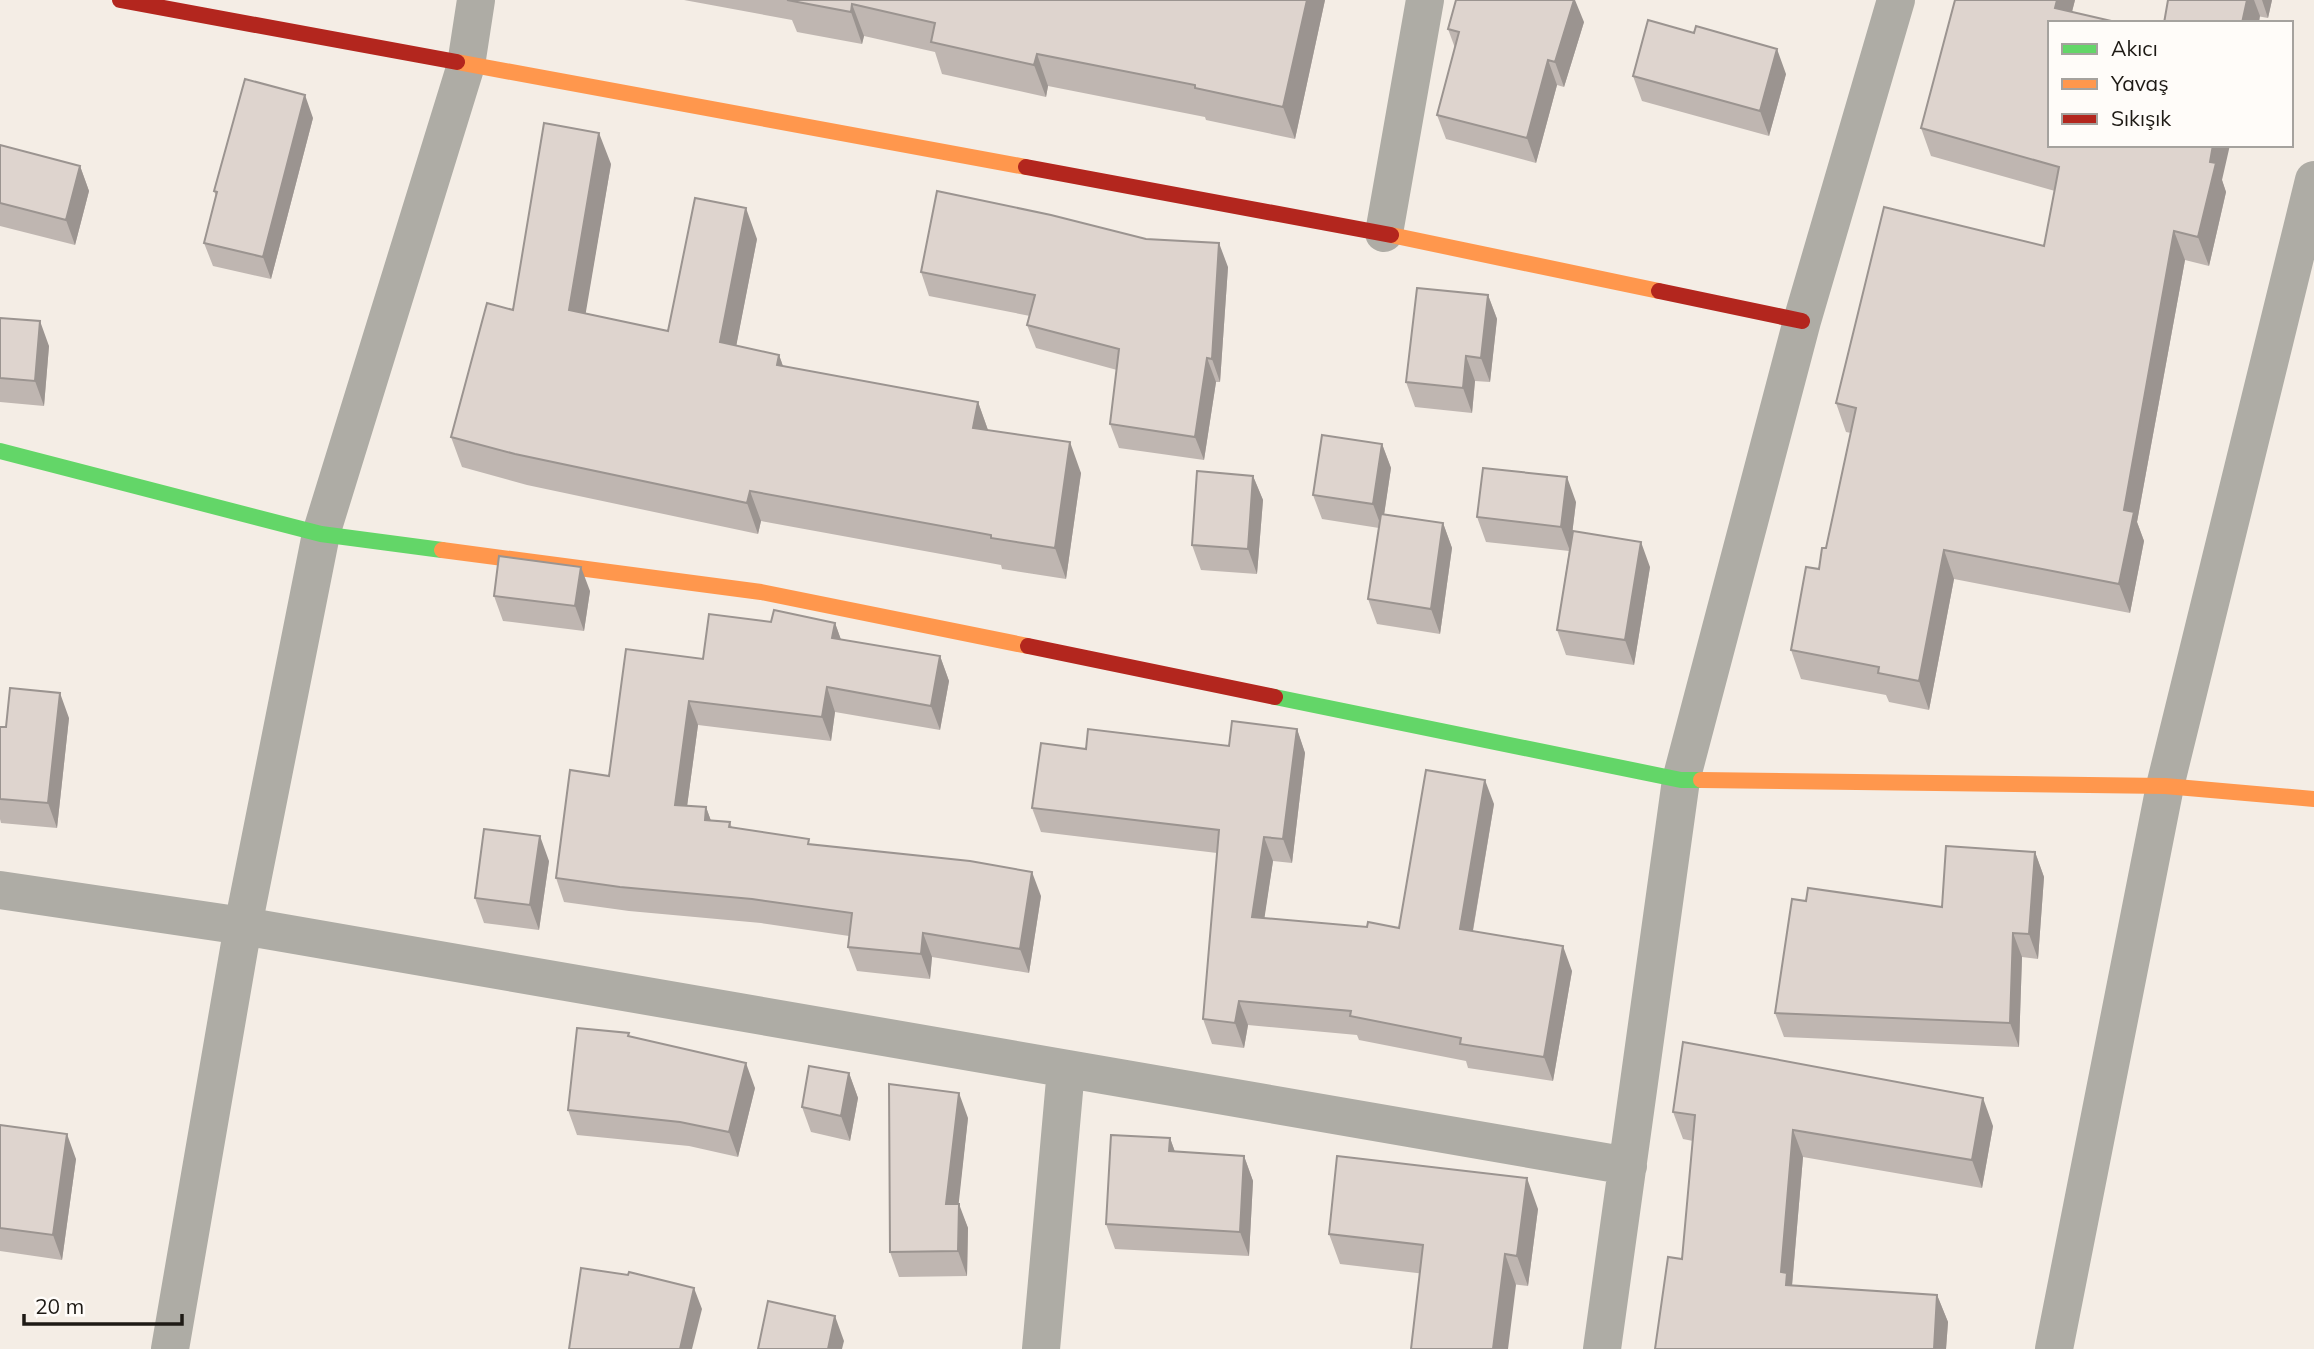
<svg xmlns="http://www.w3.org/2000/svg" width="2314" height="1349" font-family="Mulish,sans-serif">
  <rect width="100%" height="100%" fill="#f4ede5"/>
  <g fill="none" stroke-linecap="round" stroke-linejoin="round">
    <path stroke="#aeaca5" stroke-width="38" d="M1384,233L1425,0
      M0,890L243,926L1628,1166
      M170,1349L243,926L321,534L466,65L476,0
      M1041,1349L1066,1069
      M1602,1349L1681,780L1802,321L1896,0
      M2054,1349L2165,786L2314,180"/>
    <path stroke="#63d668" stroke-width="16" d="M0,451L321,534L442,550
      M1275,697L1681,780H1701"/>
    <path stroke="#ff974d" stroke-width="16" d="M457,62L1026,167
      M1391,235L1659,291
      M442,550L761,592L1028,646
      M1701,780L2165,786L2314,799"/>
    <path stroke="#b3261e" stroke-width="16" d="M120,0L457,62
      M1026,167L1391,235
      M1659,291L1802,321
      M1028,646L1275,697"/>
  </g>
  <path fill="#bfb6b1" d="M684,0H1325L1295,139L1206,120L1205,117L1048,86L1046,97L942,74L935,52L864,36L862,44L797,32L792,20Z
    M1955,0H2075L2072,12L2222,180L2226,192L2209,266L2185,260L2137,522L2144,541L2130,613L1954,579L1929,710L1889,702L1886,695L1801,679L1791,650L1826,548L1851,433L1846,432L1836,403L2044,246L2055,191L1931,156L1921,128Z
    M2168,0H2272L2268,18Z
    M1584,22L1564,87L1557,85L1536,163L1446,139L1437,115L1455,48L1448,29Z
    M1786,74L1769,136L1642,101L1633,76Z
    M313,118L271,279L213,266L204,243L216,196L214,191Z
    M0,145L80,166L89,191L75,245L0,226Z
    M611,164L585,313L668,331L757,239L736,346L779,355L783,366L978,402L988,430L1081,473L1066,579L1002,569L1001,565L761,521L758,534L527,485L462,467L451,437L513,310Z
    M1228,267L1220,382H1216L1204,460L1119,448L1110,424L1117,370L1036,348L1027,325L1030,316L929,296L921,272Z
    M1488,295L1497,319L1490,382L1475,381L1472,413L1415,407L1406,382Z
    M0,318L49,346L44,406L0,402Z
    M1382,444L1391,468L1384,514L1443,523L1452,548L1440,634L1377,624L1368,599L1379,528L1322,519L1313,495Z
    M1253,476L1263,500L1257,574L1201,570L1192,545Z
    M1576,502L1571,542L1650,567L1634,665L1566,655L1557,630L1569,551L1486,542L1477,517Z
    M590,591L584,631L503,621L494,596Z
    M771,622L835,623L841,640L940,656L949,681L940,730L835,712L831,741L698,725L687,806L706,807L711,821L730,822L732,828L1041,896L1029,973L932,957L930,979L857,971L848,947L849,936L761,923L629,911L564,902L556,878L609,776L703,659Z
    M69,718L57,828L1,823L0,819V727H6Z
    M1297,729L1305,753L1292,863L1273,861L1264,918L1367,927L1399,928L1494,804L1473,931L1572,971L1553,1081L1468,1068L1466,1061L1359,1040L1357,1035L1248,1025L1244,1048L1212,1044L1203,1019L1217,853L1041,832L1032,808L1086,749L1229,746Z
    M2035,852L2044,877L2038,959L2022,957L2019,1047L1784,1037L1775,1013L1806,901L1942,907Z
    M549,861L539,930L484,923L475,898Z
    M630,1036L755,1088L738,1157L689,1146L577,1135L568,1110Z
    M849,1073L858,1098L850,1141L811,1132L802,1107Z
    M1673,1112L1993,1126L1982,1188L1803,1157L1792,1286L1937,1295L1948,1322L1946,1349H1655L1682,1259L1693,1141L1683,1139Z
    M968,1118L958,1204L968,1228L967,1276L899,1277L890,1252Z
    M0,1125L76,1159L62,1260L0,1251Z
    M1170,1138L1175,1152L1244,1156L1253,1181L1249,1256L1115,1249L1106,1224Z
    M1538,1209L1528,1286L1340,1264L1329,1234Z"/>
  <path fill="#9b9490" d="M1307,0H1325L1295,139L1283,107Z
    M1574,0H1575L1584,22L1564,87L1555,62Z
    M2057,0H2075L2069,23L2055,8Z
    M2247,0H2254L2260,16L2259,23H2242Z
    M2262,0H2272L2268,18Z
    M852,4L864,36L862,44L851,12Z
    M1777,49L1786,74L1769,136L1760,111Z
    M1037,54L1048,86L1046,97L1034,65Z
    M1548,60L1557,85L1536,163L1527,138Z
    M305,95L313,118L271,279L263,257Z
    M599,133L611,164L581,341L569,310Z
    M2213,145H2230L2222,180L2226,192L2209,266L2198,237L2210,162Z
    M80,166L89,191L75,245L66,220Z
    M746,208L757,239L731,373L720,342Z
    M2174,231L2185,260L2137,522L2144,541L2130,613L2119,584L2124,510Z
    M1219,243L1228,267L1220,382L1212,359Z
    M1488,295L1497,319L1490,382L1481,358Z
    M40,321L49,346L44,406L35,381Z
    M779,355L790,386L777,365Z
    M1466,356L1475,381L1472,413L1463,388Z
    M1207,358L1216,382L1204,460L1195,437Z
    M978,402L989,433L973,428Z
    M1070,442L1081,473L1066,579L1055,548Z
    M1382,444L1391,468L1382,529L1373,504Z
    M1253,476L1263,500L1257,574L1248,549Z
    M1567,477L1576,502L1570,551L1561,527Z
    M750,491L761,521L758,534L747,503Z
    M1443,523L1452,548L1440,634L1431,609Z
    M1641,542L1650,567L1634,665L1625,640Z
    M1944,550L1954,579L1929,710L1919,681Z
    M581,567L590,591L584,631L575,606Z
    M835,623L844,648L832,638Z
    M940,656L949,681L940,730L931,706Z
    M827,687L835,712L831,741L822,717Z
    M60,693L69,718L57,828L48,803Z
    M689,701L698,725L684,829L675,805Z
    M1297,729L1305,753L1292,863L1283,839Z
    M1485,780L1494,804L1469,953L1460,929Z
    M706,807L715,832L705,820Z
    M540,836L549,861L539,930L530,905Z
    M1264,837L1273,861L1261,941L1252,917Z
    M2035,852L2044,877L2038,959L2029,934Z
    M1032,872L1041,896L1029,973L1020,949Z
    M923,933L932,957L930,979L921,954Z
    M2013,933L2022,957L2019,1047L2010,1023Z
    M1563,946L1572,971L1553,1081L1544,1057Z
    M1239,1001L1248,1025L1244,1048L1235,1023Z
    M746,1063L755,1088L738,1157L729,1132Z
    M849,1073L858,1098L850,1141L841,1116Z
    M959,1093L968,1118L956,1228L946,1204Z
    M1983,1098L1993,1126L1982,1188L1972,1160Z
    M1793,1130L1803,1157L1792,1285L1798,1300L1796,1313L1781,1272Z
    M67,1134L76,1159L62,1260L53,1235Z
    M1170,1138L1179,1163L1169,1151Z
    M1244,1156L1253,1181L1249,1256L1240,1232Z
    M1527,1178L1538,1209L1528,1286L1517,1256Z
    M959,1204L968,1228L967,1276L958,1251Z
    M1505,1254L1516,1285L1508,1349H1493Z
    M694,1288L702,1309L692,1349H680Z
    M1937,1295L1948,1322L1946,1349H1934Z
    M835,1316L844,1341L842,1349H828Z"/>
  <path fill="#ded4ce" stroke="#9b9490" stroke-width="2" d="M787,0H1307L1283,107L1195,88V85L1037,54L1034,65L931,42L935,23L852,4L851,12Z
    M1456,0H1574L1555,62L1548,60L1527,138L1437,115L1459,32L1448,29Z
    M1955,0H2057L2055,8L2120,23H2050V145H2213L2210,162L2216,163L2198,237L2174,231L2124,510L2134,512L2119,584L1944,550L1919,681L1878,673L1879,667L1791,650L1806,567L1819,569L1822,548H1826L1856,408L1836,403L1884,207L2044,246L2059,167L1921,128Z
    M2168,0H2247L2242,23H2164Z
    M1648,20L1694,33L1696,26L1777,49L1760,111L1633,76Z
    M245,79L305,95L263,257L204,243L217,192L214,191Z
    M544,123L599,133L569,310L668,331L695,198L746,208L720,342L779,355L777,365L978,402L973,428L1070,442L1055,548L991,538V535L750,491L747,503L515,454L451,437L487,303L513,310Z
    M0,145L80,166L66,220L0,203Z
    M937,191L1051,215L1146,239L1219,243L1212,359L1207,358L1195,437L1110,424L1119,349L1027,325L1035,295L921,272Z
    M1417,288L1488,295L1481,358L1466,356L1463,388L1406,382Z
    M0,318L40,321L35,381L0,378Z
    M1322,435L1382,444L1373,504L1313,495Z
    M1483,468L1567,477L1561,527L1477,517Z
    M1197,471L1253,476L1248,549L1192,545Z
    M1381,514L1443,523L1431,609L1368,599Z
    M1573,531L1641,542L1625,640L1557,630Z
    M499,556L581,567L575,606L494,596Z
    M774,610L835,623L832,638L940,656L931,706L827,687L822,717L689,701L675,805L706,807L705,820L730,822L729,827L809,839L808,844L970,861L1032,872L1020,949L923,933L921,954L848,947L852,913L752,899L620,887L556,878L570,770L609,776L626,649L703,659L709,614L771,622Z
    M10,688L60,693L48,803L0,799V727H6Z
    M1232,721L1297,729L1283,839L1264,837L1252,917L1367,927L1368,922L1399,928L1426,770L1485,780L1460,929L1563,946L1544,1057L1460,1044L1461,1038L1350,1016L1351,1011L1239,1001L1235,1023L1203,1019L1219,830L1032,808L1041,743L1086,749L1088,729L1229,746Z
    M484,829L540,836L530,905L475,898Z
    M1946,846L2035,852L2029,934L2013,933L2010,1023L1775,1013L1792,899L1806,901L1808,888L1942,907Z
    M577,1028L629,1033L628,1036L746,1063L729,1132L680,1122L568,1110Z
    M1683,1042L1983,1098L1972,1160L1793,1130L1781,1272L1787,1273L1786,1285L1937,1295L1934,1349H1655L1668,1257L1682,1259L1695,1115L1673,1112Z
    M809,1066L849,1073L841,1116L802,1107Z
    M889,1084L959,1093L946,1204H959L958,1251L890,1252Z
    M0,1125L67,1134L53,1235L0,1228Z
    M1111,1135L1170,1138L1169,1151L1244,1156L1240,1232L1106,1224Z
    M1337,1156L1527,1178L1517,1256L1505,1254L1493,1349H1411L1423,1245L1329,1234Z
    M581,1268L628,1275L629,1272L694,1288L680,1349H569Z
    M768,1301L835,1316L828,1349H758Z"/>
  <rect x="2048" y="21" width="245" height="126" fill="#fffcf9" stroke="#a5a29e" stroke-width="2"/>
  <rect x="2062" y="44" width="35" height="10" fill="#63d668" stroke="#a5a29e" stroke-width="2"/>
  <text x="2111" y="56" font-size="21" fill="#1e1a15">Akıcı</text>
  <rect x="2062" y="79" width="35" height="10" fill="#ff974d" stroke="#a5a29e" stroke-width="2"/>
  <text x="2111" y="91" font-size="21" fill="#1e1a15">Yavaş</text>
  <rect x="2062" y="114" width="35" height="10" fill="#b3261e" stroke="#a5a29e" stroke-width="2"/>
  <text x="2111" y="126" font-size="21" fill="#1e1a15">Sıkışık</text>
  <path d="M24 1314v10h158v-10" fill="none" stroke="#1e1a15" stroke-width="3.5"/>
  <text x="35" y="1314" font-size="21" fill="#1e1a15" stroke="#fffcf9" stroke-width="5" paint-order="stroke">20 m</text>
</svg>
